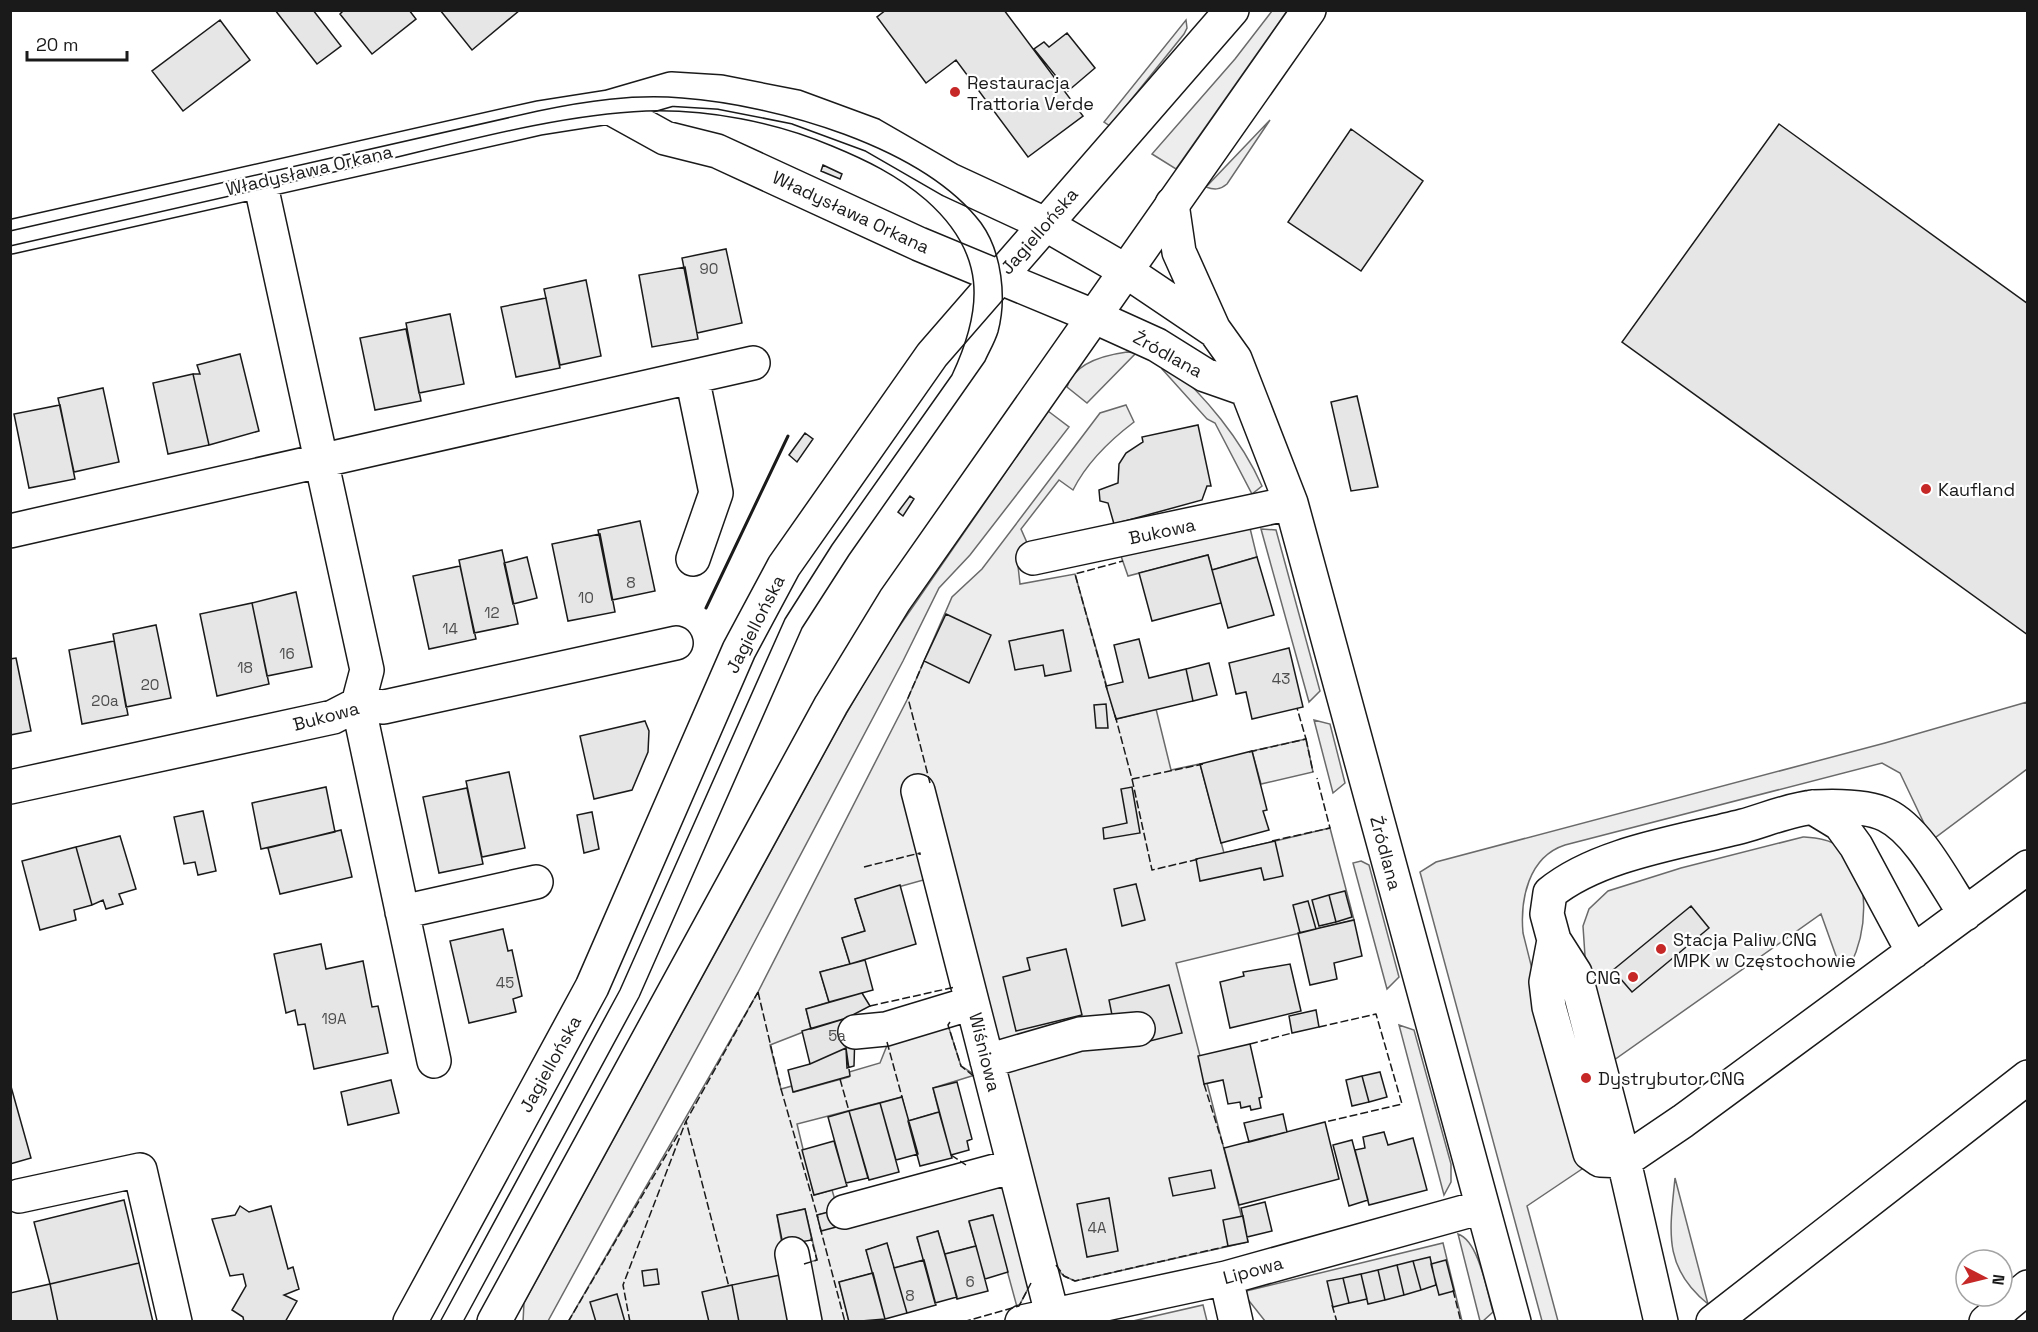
<svg xmlns="http://www.w3.org/2000/svg" width="2038" height="1332" font-family="'Space Grotesk',sans-serif">
  <rect width="100%" height="100%" fill="#fff"/>
  <path fill="#ededed" stroke="#6a6a6a" stroke-width="1.5" d="M1272,11H1287L1176,169L1152,154L1235,59Z
    M1186,20L1187,28L1184,34L1110,126L1104,122Z
    M1270,120L1227,184C1220,190 1214,190 1206,187Z
    M1127,352L1136,353L1087,403L1067,387C1074,363 1105,355 1127,352Z
    M1167,363C1205,396 1241,439 1262,486L1252,494L1215,423L1207,419L1162,369Z
    M1126,405L1134,422C1109,441 1087,462 1073,490L1059,480L1021,529L1028,545L1018,566L1020,584L1075,574L1116,719L1156,709L1171,770L1200,764L1224,853L1330,828L1354,920L1176,963L1248,1242L1075,1281L1064,1276L1056,1268L929,779L902,786L927,879L855,899L865,931L842,938L850,964L820,972L829,1002L806,1009L811,1029L770,1045L781,1089L792,1086L794,1092L849,1077V1072L880,1063L892,1033L948,1025L961,1066L975,1075L933,1088L939,1112L908,1121L902,1097L797,1124L814,1195L832,1190L838,1210L817,1215L821,1230L1006,1180L1033,1279L1019,1306L1017,1307L992,1215L969,1222L976,1246L945,1254L938,1231L917,1238L924,1260L894,1268L887,1244L866,1250L873,1273L839,1282L849,1321H812L799,1265L817,1260L805,1209L777,1215L795,1321L568,1322L758,992L908,698L952,597L982,569L1100,413Z
    M1048,411L1069,427L970,555L939,588L903,661L739,971L548,1321L523,1322L524,1303L843,719L885,647Z
    M1249,524L1257,557L1212,570L1208,555L1128,576L1121,556Z
    M1261,529L1276,530L1320,691L1309,702Z
    M2027,702V769L1932,840L1900,773L1882,763L1565,845C1528,857 1520,900 1523,933L1582,1169L1527,1206L1558,1321H1542L1420,872L1436,862L1885,743Z
    M1314,720L1330,724L1345,783L1333,793Z
    M1306,739L1313,772L1261,784L1252,751Z
    M1803,837C1815,838 1830,839 1839,847C1873,874 1867,932 1850,966L1840,967L1821,914L1614,1060L1585,956L1583,926L1589,909L1608,891L1681,868Z
    M1361,861L1369,865L1399,977L1387,989L1353,863Z
    M1399,1025L1414,1030L1451,1164V1182L1444,1195Z
    M1675,1178L1708,1304C1662,1267 1670,1230 1675,1178Z
    M1458,1234C1479,1241 1487,1292 1493,1312L1483,1321H1480Z
    M1443,1243L1462,1321H1265L1242,1292Z
    M1203,1305L1207,1321H1133Z"/>
  <path fill="#e6e6e6" stroke="#1a1a1a" stroke-width="1.5" d="M275,10H313L341,46L317,64Z
    M344,10H409L416,19L372,54L340,14Z
    M440,10H520L472,50Z
    M886,10H1004L1083,116L1028,157L956,60L926,83L877,17Z
    M220,20L250,60L183,111L152,71Z
    M1067,33L1095,68L1068,91L1034,49L1044,42L1049,47Z
    M1779,124L2028,304V635L1622,342Z
    M1351,129L1423,181L1361,271L1288,222Z
    M823,165L842,174L840,179L821,171Z
    M726,249L742,323L697,333L682,258Z
    M685,267L698,339L652,347L639,275Z
    M586,280L601,356L560,365L544,289Z
    M546,298L560,368L516,377L501,307Z
    M450,314L464,384L419,393L406,323Z
    M406,329L421,401L375,410L360,338Z
    M240,354L259,431L209,445L193,374H200L197,365Z
    M193,374L209,445L168,454L153,383Z
    M103,388L119,462L74,472L58,398Z
    M1357,396L1378,487L1351,491L1331,402Z
    M60,405L75,479L29,488L14,414Z
    M1198,425L1211,486H1207L1202,500L1114,524L1108,503L1100,501L1099,490L1118,483L1119,464L1126,453L1143,442L1142,437Z
    M805,433L813,439L797,462L789,455Z
    M910,496L914,499L903,516L898,512Z
    M640,521L655,591L612,600L598,530Z
    M600,534L615,612L568,621L552,544Z
    M502,550L518,624L474,633L459,560Z
    M1208,555L1221,603L1152,621L1139,573Z
    M527,557L537,598L513,604L504,563Z
    M1257,557L1274,615L1228,628L1212,570Z
    M460,566L476,639L429,649L413,576Z
    M296,592L312,667L267,676L252,603Z
    M252,603L269,684L217,696L200,614Z
    M946,614L991,635L969,683L924,661Z
    M156,625L171,698L126,707L113,634Z
    M1063,630L1071,671L1045,676L1043,665L1015,670L1009,641Z
    M1139,639L1149,678L1186,669L1193,701L1116,719L1106,686L1123,682L1114,645Z
    M114,641L128,715L82,724L69,650Z
    M1289,648L1303,707L1252,719L1246,692L1236,694L1229,663Z
    M16,658L31,731L10,735V659Z
    M1209,663L1217,695L1193,701L1186,669Z
    M1106,704L1108,728H1096L1094,705Z
    M645,721L649,731L648,752L632,790L594,799L580,736Z
    M1252,751L1267,810L1263,811L1269,830L1221,843L1200,764Z
    M509,772L525,848L482,857L466,781Z
    M326,787L335,832L261,849L252,803Z
    M1132,787L1140,833L1104,839L1103,828L1127,823L1121,789Z
    M467,788L483,864L439,873L423,797Z
    M203,811L216,871L198,875L195,862L184,864L174,817Z
    M592,812L599,849L584,853L577,815Z
    M341,830L352,877L280,894L268,848Z
    M120,836L136,889L119,894L123,904L106,909L103,900L92,905L76,847Z
    M1275,841L1283,876L1264,880L1261,868L1200,881L1196,859Z
    M76,847L92,905L74,910L76,920L40,930L22,861Z
    M1136,884L1145,920L1122,926L1114,889Z
    M900,885L916,944L850,964L842,938L865,931L855,899Z
    M1345,891L1352,917L1336,922L1329,895Z
    M1329,895L1336,922L1319,926L1312,900Z
    M1308,901L1316,929L1300,933L1293,905Z
    M1691,906L1709,928L1632,992L1613,970Z
    M1354,920L1362,956L1334,963L1337,979L1310,985L1298,933Z
    M503,929L508,951L512,950L522,996L513,999L516,1012L469,1023L450,941Z
    M321,944L326,969L363,961L372,1007L378,1006L388,1053L314,1069L305,1024L298,1025L295,1010L286,1013L274,954Z
    M1066,949L1082,1015L1016,1031L1003,977L1030,970L1027,958Z
    M865,960L873,990L829,1002L820,972Z
    M1290,964L1301,1011L1230,1028L1220,982L1244,976L1243,972Z
    M1169,985L1182,1033L1142,1043L1113,1020L1109,1000Z
    M862,993L870,1006L847,1018L811,1029L806,1009Z
    M1316,1010L1319,1027L1292,1033L1289,1016Z
    M847,1018L855,1032L854,1066L847,1068L846,1048L810,1064L802,1031Z
    M1250,1044L1262,1097L1259,1098L1261,1108L1251,1110L1250,1106L1241,1108L1240,1102L1228,1104L1223,1080L1204,1084L1198,1056Z
    M846,1048L850,1076L793,1092L788,1070L810,1064Z
    M1380,1072L1387,1097L1369,1102L1362,1076Z
    M1362,1076L1369,1102L1352,1106L1346,1080Z
    M391,1080L399,1113L348,1125L341,1092Z
    M957,1082L972,1139L967,1141L969,1150L951,1155L933,1088Z
    M10,1083L31,1158L10,1164Z
    M902,1097L918,1154L896,1160L880,1103Z
    M880,1103L899,1172L869,1180L849,1111Z
    M849,1111L868,1178L846,1183L828,1117Z
    M939,1112L952,1158L920,1166L908,1121Z
    M1283,1114L1287,1132L1249,1142L1244,1123Z
    M1325,1122L1339,1179L1239,1205L1224,1148Z
    M1384,1132L1388,1145L1413,1138L1427,1190L1369,1205L1355,1150L1365,1148L1363,1137Z
    M1352,1140L1368,1200L1349,1206L1333,1145Z
    M834,1141L847,1186L814,1195L802,1150Z
    M1211,1170L1215,1188L1173,1196L1169,1178Z
    M1109,1198L1118,1251L1087,1257L1077,1204Z
    M124,1200L139,1263L50,1284L34,1222Z
    M1265,1202L1272,1231L1247,1237L1241,1208Z
    M240,1206L249,1212L271,1206L288,1269L293,1267L299,1289L284,1295L297,1301L285,1322H244L243,1317L232,1310L246,1286L243,1274L230,1276L212,1219L235,1215Z
    M805,1209L812,1240L783,1245L777,1215Z
    M840,1209L844,1225L821,1231L817,1215Z
    M993,1215L1008,1272L985,1279L969,1221Z
    M1243,1216L1248,1242L1228,1246L1223,1220Z
    M938,1231L957,1297L935,1303L917,1237Z
    M887,1243L907,1313L885,1319L866,1250Z
    M976,1246L988,1291L957,1299L945,1254Z
    M1430,1257L1436,1285L1421,1290L1413,1261Z
    M924,1260L936,1305L907,1313L894,1268Z
    M1446,1260L1454,1291L1439,1295L1431,1264Z
    M1413,1261L1421,1290L1404,1295L1397,1265Z
    M139,1263L153,1322H58L50,1284Z
    M1397,1265L1404,1295L1385,1300L1378,1270Z
    M657,1269L659,1284L644,1286L642,1271Z
    M1378,1270L1385,1300L1368,1304L1361,1274Z
    M873,1273L885,1319L849,1322L839,1282Z
    M785,1274L795,1322H739L732,1285Z
    M1361,1274L1367,1299L1349,1303L1343,1278Z
    M1343,1278L1349,1303L1333,1307L1327,1281Z
    M50,1284L58,1322H10V1293Z
    M732,1285L739,1322H709L702,1292Z
    M617,1294L625,1322H596L590,1302Z"/>
  <g fill="none" stroke-linecap="round" stroke-linejoin="round">
    <g stroke="#1a1a1a" stroke-width="36">
      <path id="minor" d="M609,107L665,138L717,151L919,244L1093,316L1157,345L1205,375L1245,389
        M260,181L367,670L358,704L434,1061
        M1172,204L1179,252L1214,330
        M10,237L539,118L609,107L671,89L720,92L796,107L872,135L950,180L1045,224L1126,271L1215,331L1235,359L1291,503L1514,1322
        M692,377L716,493L693,559
        M10,531L753,363
        M1033,558L1291,503
        M10,787L333,717L358,704L384,707L676,643
        M918,791L1052,1314
        M1812,807L1840,824L1856,846L1913,952
        M402,912L536,882
        M1554,940L1546,982L1549,1007L1590,1153L1600,1160L1624,1161L1575,973L1554,940L1547,914L1550,893C1599,853 1682,842 1743,826C1765,820 1791,809 1814,807C1834,806 1868,806 1886,815C1919,831 1945,884 1965,914
        M855,1032L886,1029L972,1003
        M987,1061L1080,1034L1138,1029
        M19,1196L140,1170L175,1322
        M844,1212L1014,1166
        M792,1254L805,1322
        M1226,1278L1236,1322
        M1022,1322L1226,1278L1482,1207
        M1661,1322L1624,1161L1683,1121L2028,867
        M1713,1322L2028,1077
        M1986,1322L2028,1287"/>
    </g>
    <g stroke="#1a1a1a" stroke-width="36">
      <path id="major" d="M410,1322L592,987L739,650L784,566L932,355L1232,10
        M494,1322L831,705L895,600L1309,10"/>
    </g>
    <use href="#minor" stroke="#fff" stroke-width="33"/>
    <use href="#major" stroke="#fff" stroke-width="33"/>
    <path stroke="#1a1a1a" stroke-width="1.5" d="M10,231L538,111C586,101 633,94 682,98C775,105 922,146 981,223C1002,252 1007,298 998,332C995,342 989,352 985,361L849,555L802,628L639,997L463,1322
      M10,246C123,220 235,195 347,169C441,148 550,115 646,111C708,109 775,122 832,146C866,160 897,175 926,200C986,253 984,307 952,375L832,545L785,619L620,990L440,1322"/>
    <path stroke="#1a1a1a" stroke-width="1.5" stroke-dasharray="8 3" stroke-linecap="butt" d="M924,661L908,698L930,783
      M1107,689L1075,574L1123,561
      M1115,715L1132,779L1203,764
      M1306,739L1313,772
      M1249,752L1306,739L1297,708
      M1132,779L1152,870L1199,859
      M1272,841L1330,828L1317,778
      M864,867L920,853V855
      M758,992L781,1089L818,1218
      M870,1006L955,987
      M950,1022L948,1025L961,1066L976,1078
      M1319,1027L1376,1014L1402,1104L1325,1122
      M887,1042L902,1097
      M1250,1044L1292,1033
      M840,1079L849,1111
      M1204,1084L1224,1148
      M685,1123L758,992
      M951,1155L966,1165
      M820,1227L845,1322
      M804,1264L817,1260L811,1238
      M1056,1265L1064,1276L1075,1281L1228,1246
      M1453,1290L1461,1322
      M1332,1305L1337,1322
      M568,1322L679,1133
      M630,1322L623,1285L686,1121L729,1287
      M963,1322L1019,1306L1031,1283"/>
    <path stroke="#1a1a1a" stroke-width="3" d="M706,608L788,436"/>
  </g>
  <g fill="#c62828" stroke="#fff" stroke-width="2">
    <circle cx="955" cy="92" r="6"/>
    <circle cx="1926" cy="489" r="6"/>
    <circle cx="1661" cy="949" r="6"/>
    <circle cx="1633" cy="977" r="6"/>
    <circle cx="1586" cy="1078" r="6"/>
  </g>
  <g text-anchor="middle" dominant-baseline="central" stroke-width="4.5" stroke-linejoin="round" paint-order="stroke">
    <g font-size="15" fill="#4d4d4d">
      <text x="709" y="268">90</text>
      <text x="631" y="582">8</text>
      <text x="586" y="597">10</text>
      <text x="492" y="612">12</text>
      <text x="450" y="628">14</text>
      <text x="287" y="653">16</text>
      <text x="245" y="667">18</text>
      <text x="1281" y="678">43</text>
      <text x="150" y="684">20</text>
      <text x="105" y="700">20a</text>
      <text x="505" y="982">45</text>
      <text x="334" y="1018">19A</text>
      <text x="837" y="1035">5a</text>
      <text x="1097" y="1227">4A</text>
      <text x="970" y="1281">6</text>
      <text x="910" y="1295">8</text>
    </g>
    <g font-size="18" fill="#1a1a1a" stroke="#fff" text-anchor="start">
      <text x="967" y="82">Restauracja<tspan x="967" dy="21">Trattoria Verde</tspan></text>
      <text x="1938" y="489">Kaufland</text>
      <text x="1673" y="939">Stacja Paliw CNG<tspan x="1673" dy="21">MPK w Częstochowie</tspan></text>
      <text x="1621" y="977" text-anchor="end">CNG</text>
      <text x="1598" y="1078">Dystrybutor CNG</text>
    </g>
    <g font-size="18" fill="#1a1a1a" stroke="#fff">
      <text transform="translate(309 170) rotate(-13)">Władysława Orkana</text>
      <text transform="translate(851 212) rotate(25)">Władysława Orkana</text>
      <text transform="translate(1039 231) rotate(-49)">Jagiellońska</text>
      <text transform="translate(1168 354) rotate(29)">Źródlana</text>
      <text transform="translate(1162 531) rotate(-12)">Bukowa</text>
      <text transform="translate(755 624) rotate(-63)">Jagiellońska</text>
      <text transform="translate(326 716) rotate(-15)">Bukowa</text>
      <text transform="translate(1386 853) rotate(75)">Źródlana</text>
      <text transform="translate(985 1052) rotate(76)">Wiśniowa</text>
      <text transform="translate(550 1064) rotate(-61)">Jagiellońska</text>
      <text transform="translate(1253 1270) rotate(-15)">Lipowa</text>
    </g>
  </g>
  <rect width="2038" height="1332" fill="none" stroke="#1a1a1a" stroke-width="24"/>
  <g transform="translate(1984 1278) rotate(97)"><circle r="28" fill="#ffffff" stroke="#a3a3a3" stroke-width="1.5"/>
  <path d="M0-4.5L10 22L0 15L-10 22Z" fill="#c62828"/>
  <text y="-9" font-size="16" font-weight="bold" text-anchor="middle" fill="#1a1a1a">N</text>
  </g>
  <path d="M27 51v9h100v-9" fill="none" stroke="#1a1a1a" stroke-width="3"/>
  <text x="36" y="51" font-size="18" fill="#1a1a1a" stroke="#ffffff" stroke-width="4.5" paint-order="stroke">20 m</text>
</svg>
